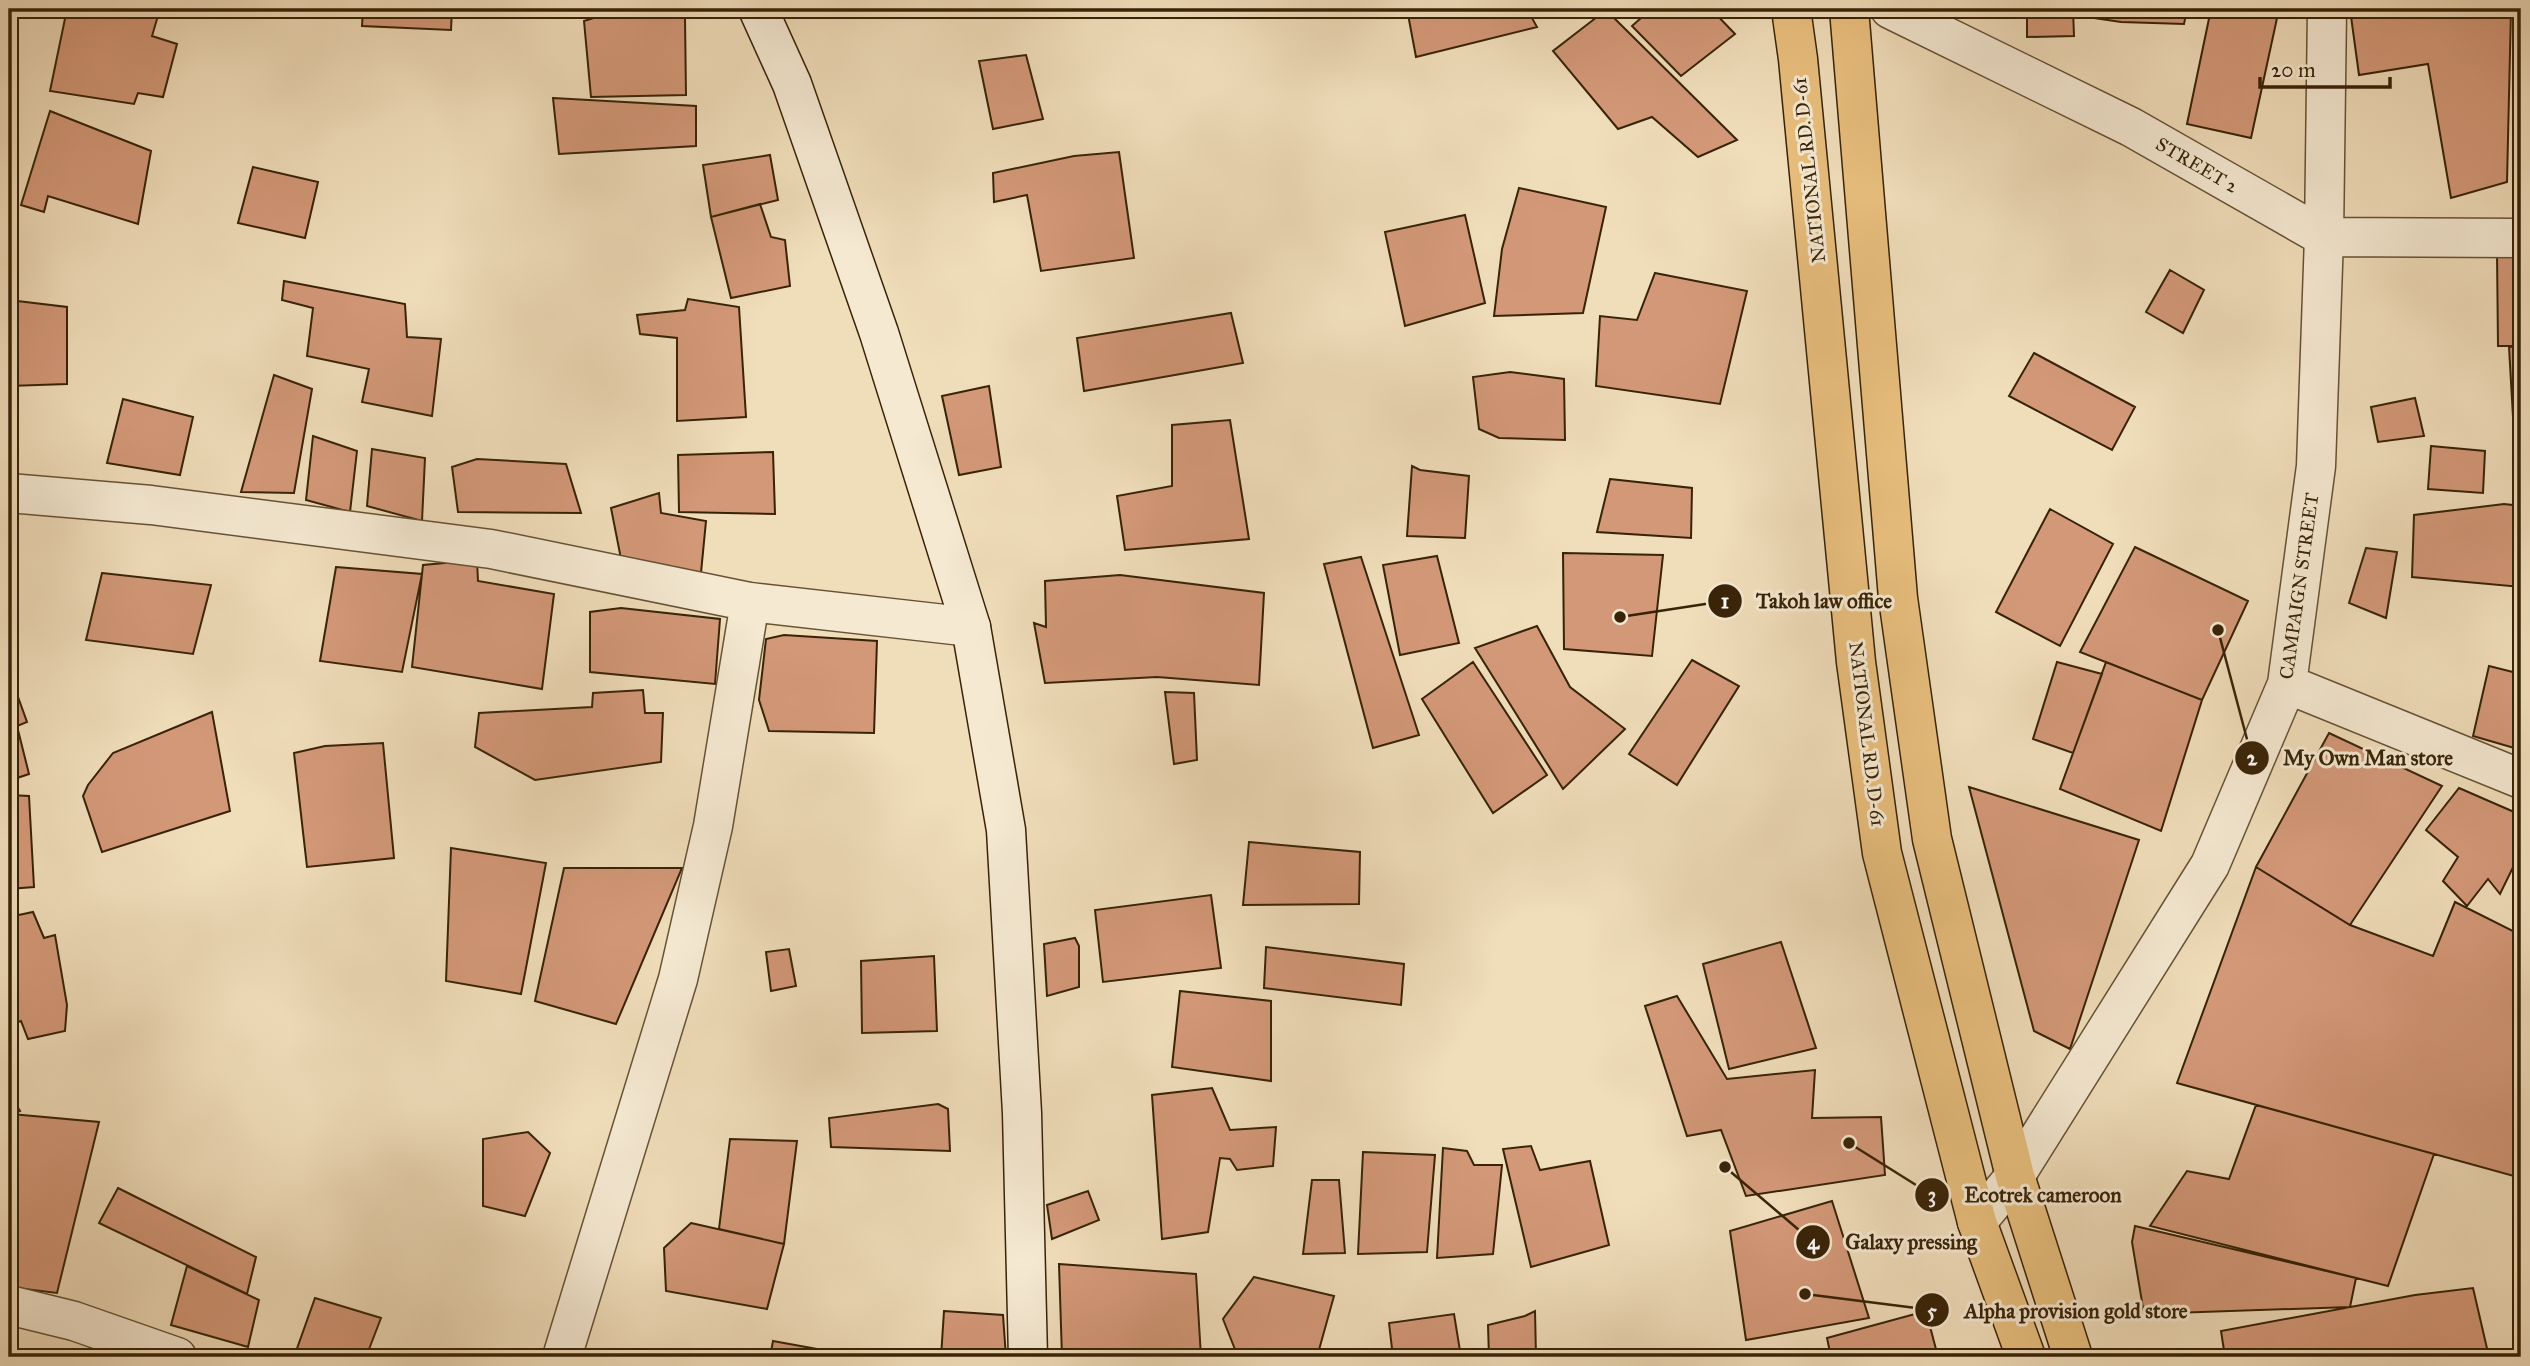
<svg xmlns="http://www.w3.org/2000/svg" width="2530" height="1366" font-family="'IM FELL Great Primer',serif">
  <rect width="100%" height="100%" fill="#f0ddba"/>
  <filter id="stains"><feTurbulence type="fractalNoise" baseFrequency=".00286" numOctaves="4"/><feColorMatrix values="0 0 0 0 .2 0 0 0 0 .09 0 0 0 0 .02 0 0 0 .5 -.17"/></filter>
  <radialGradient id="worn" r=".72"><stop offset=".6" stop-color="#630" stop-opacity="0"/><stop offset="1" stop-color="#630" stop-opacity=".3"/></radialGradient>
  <path fill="#d39878" stroke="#382307" stroke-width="2" d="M9,9H15V91L9,90Z
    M67,9H160L152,36L177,44L163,97L138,93L134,104L50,91Z
    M363,9H452L451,30L362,26Z
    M1407,9H1527L1537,27L1416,57Z
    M1651,9H1711L1735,34L1681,76L1632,26Z
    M2027,9H2073L2074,36L2027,37Z
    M2082,9H2187L2184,24L2121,22L2080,16Z
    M2211,9H2279L2251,138L2187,124Z
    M2350,9H2511L2507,182L2451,198L2428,64L2359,75Z
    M1606,10L1737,140L1698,157L1652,117L1618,129L1553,51Z
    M603,15L685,18L686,95L591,97L584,21Z
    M1026,55L1043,119L993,129L979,61Z
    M2521,61V136L2514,137L2513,62Z
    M553,98L696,106V146L559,154Z
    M50,111L151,151L138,224L48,196L44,212L21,205Z
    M1119,152L1134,258L1041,271L1027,195L994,202L993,173L1074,156Z
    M770,155L778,200L711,217L703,165Z
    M253,167L318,182L305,238L238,223Z
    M1519,188L1606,207L1583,313L1494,316L1502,249Z
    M760,204L771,237L785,240L790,286L731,298L711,217Z
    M1465,215L1485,303L1405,326L1385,232Z
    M2497,253H2521V346H2498Z
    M2170,270L2204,290L2183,333L2146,312Z
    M1655,273L1747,291L1720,404L1596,386L1600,316L1637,320Z
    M284,281L405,304L407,337L441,339L432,416L362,402L369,369L307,356L313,308L282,300Z
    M688,299L739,307L746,417L677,421V338L640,334L637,315L685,310Z
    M9,300L67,307V384L9,386Z
    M1231,313L1243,363L1084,391L1077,338Z
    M2521,346V419L2513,417L2509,347Z
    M2034,353L2135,407L2112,450L2009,396Z
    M1510,372L1564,379L1565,440L1499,438L1479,429L1473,377Z
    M274,375L312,389L294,493L241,492Z
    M989,386L1001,467L959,475L942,396Z
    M2415,398L2424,436L2378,442L2371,407Z
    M123,399L193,417L180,475L107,463Z
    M1230,420L1249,539L1125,550L1117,496L1172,486V425Z
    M313,436L357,451L350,512L306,500Z
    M2431,446L2485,451L2483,493L2428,489Z
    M372,449L425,458L422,521L367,506Z
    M773,452L775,514L679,512L678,455Z
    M477,459L566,464L581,513L458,512L452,467Z
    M1412,466L1420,470L1469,476L1465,538L1407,536Z
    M1610,479L1692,488L1691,538L1597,532Z
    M659,493L661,513L706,521L700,583L623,569L611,508Z
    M2504,504L2521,506V587L2412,577L2414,515Z
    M2050,509L2113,544L2060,646L1996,612Z
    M2135,547L2248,601L2202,700L2080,652Z
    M2366,548L2397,552L2386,618L2349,603Z
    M1563,553L1663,555L1652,656L1564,649Z
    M1437,556L1459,643L1400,655L1383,565Z
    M1361,557L1419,735L1373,748L1324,564Z
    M477,560L478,581L554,594L542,689L412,667L423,565Z
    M336,567L422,574L402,672L320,661Z
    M102,573L211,585L193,654L86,640Z
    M1120,575L1264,593L1259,685L1157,677L1045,683L1034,623L1046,627L1045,581Z
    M621,608L720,619L715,684L590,672V612Z
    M1537,626L1570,687L1625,729L1563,789L1475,648Z
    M784,635L877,641L874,733L769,731L759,700L766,639Z
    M1692,660L1739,686L1677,785L1629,754Z
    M1473,662L1547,775L1493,813L1422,699Z
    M2057,662L2102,674L2073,753L2033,739Z
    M2106,662L2202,700L2161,831L2060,789Z
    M2489,666L2521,674V750L2473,736Z
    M9,672L27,722L17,726L29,774L11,780Z
    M643,690L645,713H663L661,762L535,780L475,747L479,713L592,707L593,693Z
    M1165,692L1194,693L1197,760L1174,764Z
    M212,712L230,811L102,852L83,796L88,785L113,753Z
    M2329,733L2442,786L2350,925L2256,867Z
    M383,743L394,858L307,867L294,753L325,746Z
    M1969,787L2139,840L2070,1049L2034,1031Z
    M2459,788L2521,815V851L2500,894L2488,879L2467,906L2443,881L2458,857L2426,830Z
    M9,795L29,796L34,887L9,889Z
    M1249,842L1360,852L1359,904L1243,905Z
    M451,848L546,863L521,994L446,981Z
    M2256,867L2350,925L2433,956L2455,902L2521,935V1178L2177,1083Z
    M564,868H682L616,1024L535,1001Z
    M1211,895L1221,968L1103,982L1095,910Z
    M33,912L44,938L55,935L67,1005L65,1031L28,1039L21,1021L9,1025V917Z
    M1075,938L1079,946V987L1047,996L1044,944Z
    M1781,942L1816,1048L1729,1069L1703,964Z
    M1266,947L1404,964L1401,1005L1264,988Z
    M789,949L796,986L771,991L766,952Z
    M934,956L937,1031L862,1033L861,961Z
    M1180,991L1271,1001V1081L1172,1067Z
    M1677,996L1727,1079L1815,1070L1812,1118L1881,1117L1885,1175L1746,1196L1721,1130L1687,1136L1645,1006Z
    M1212,1088L1230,1130L1276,1127L1273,1166L1237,1170L1230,1159L1220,1158L1208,1232L1162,1239L1152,1095Z
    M9,1093L20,1111L9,1115Z
    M938,1104L948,1109L950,1151L831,1147L829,1118Z
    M2256,1105L2434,1154L2388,1286L2150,1226L2187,1171L2229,1179Z
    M11,1114L99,1122L57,1293L9,1287V1115Z
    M528,1132L550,1153L525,1216L483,1206V1139Z
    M730,1139L797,1141L784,1244L719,1229Z
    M1531,1146L1540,1170L1590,1161L1609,1245L1531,1267L1503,1149Z
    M1443,1148L1467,1151L1474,1165H1502L1493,1254L1437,1258Z
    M1363,1152L1435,1155L1427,1252L1358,1254Z
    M1312,1180H1339L1345,1253L1303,1254Z
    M118,1188L256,1257L247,1294L99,1223Z
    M1088,1191L1099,1220L1052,1239L1047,1205Z
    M1832,1201L1869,1318L1746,1340L1730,1231Z
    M691,1223L784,1244L767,1309L666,1291L664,1248Z
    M2135,1226L2356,1278L2350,1307L2144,1314L2132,1242Z
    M1059,1264L1196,1274L1201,1357H1062Z
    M187,1266L259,1300L248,1347L171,1325Z
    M1254,1277L1334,1296L1317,1357H1238L1223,1319Z
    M2473,1288L2489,1357H2225L2221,1331L2415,1295Z
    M315,1298L381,1318L366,1357H294Z
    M944,1311L1003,1315L1006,1357H941Z
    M1535,1311L1536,1357H1489L1488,1325L1525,1316Z
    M1926,1311L1938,1357H1831L1827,1338Z
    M1454,1314L1461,1357H1393L1389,1323Z
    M773,1341L828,1351L838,1357H770Z"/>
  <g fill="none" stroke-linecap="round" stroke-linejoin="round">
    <g stroke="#665234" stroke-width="41">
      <path id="street" d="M1890,9L2131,127L2324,237L2521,238
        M9,493L151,505L491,549L750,602
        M2287,684L2521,779
        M1977,1222L2015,1176L2210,865L2287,684L2316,466L2324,237L2327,9
        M9,1305L74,1321L177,1357
        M562,1357L678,979L713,826L750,602L971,627"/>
    </g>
    <g stroke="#382307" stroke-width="41">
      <path id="secondary" d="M758,9L792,84L879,333L971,627L1006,830L1022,1113L1028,1357"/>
    </g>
    <g stroke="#382307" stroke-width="41">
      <path id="highway" d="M1791,9L1798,59L1856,662L1882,853L1977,1222L2026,1357
        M1849,9L1898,598L1932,839L2015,1176L2073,1357"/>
    </g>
    <use href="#street" stroke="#f5e9d2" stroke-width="38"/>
    <use href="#secondary" stroke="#f5e9d2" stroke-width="38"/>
    <use href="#highway" stroke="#e8be7d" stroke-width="38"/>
  </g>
  <g text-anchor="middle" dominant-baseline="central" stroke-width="6" stroke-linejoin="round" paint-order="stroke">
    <g font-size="19" fill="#382307" stroke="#f5e9d2">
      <text transform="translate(2197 165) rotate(30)">STREET 2</text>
      <text transform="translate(1809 170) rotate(-96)">NATIONAL RD. D-61</text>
      <text transform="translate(2299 586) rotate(-82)">CAMPAIGN STREET</text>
      <text transform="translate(1867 734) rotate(83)">NATIONAL RD. D-61</text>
    </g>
  </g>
  <path fill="none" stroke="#382307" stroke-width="2.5" d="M1620 617L1725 601M2218 630L2252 758M1849 1143L1932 1195M1725 1167L1813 1242M1805 1294L1932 1310"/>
  <g fill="#382307" stroke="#f5e9d2" stroke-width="2.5">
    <circle cx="1620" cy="617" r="7"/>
    <circle cx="2218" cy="630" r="7"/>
    <circle cx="1849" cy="1143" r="7"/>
    <circle cx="1725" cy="1167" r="7"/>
    <circle cx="1805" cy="1294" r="7"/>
    <circle cx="1725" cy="601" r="18"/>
    <circle cx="2252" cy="758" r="18"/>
    <circle cx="1932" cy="1195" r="18"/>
    <circle cx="1813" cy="1242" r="18"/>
    <circle cx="1932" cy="1310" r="18"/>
  </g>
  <g font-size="21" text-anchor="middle" font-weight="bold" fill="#fff">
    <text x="1725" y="608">1</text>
    <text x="2252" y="765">2</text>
    <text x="1932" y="1202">3</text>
    <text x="1813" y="1249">4</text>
    <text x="1932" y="1318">5</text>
  </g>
  <g font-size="21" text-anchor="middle" font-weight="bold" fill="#382307" stroke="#f5e9d2" stroke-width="6" stroke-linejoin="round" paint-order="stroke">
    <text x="1824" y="608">Takoh law office</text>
    <text x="2368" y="765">My Own Man store</text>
    <text x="2043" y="1202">Ecotrek cameroon</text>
    <text x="1911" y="1249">Galaxy pressing</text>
    <text x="2076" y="1318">Alpha provision gold store</text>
  </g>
  <rect width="2530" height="1366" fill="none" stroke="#f0ddba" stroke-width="35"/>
  <rect x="10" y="10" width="2509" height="1345" fill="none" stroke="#382307" stroke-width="3.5"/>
  <rect x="18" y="18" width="2495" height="1331" fill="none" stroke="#382307" stroke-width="2"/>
  <path d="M2260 77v10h130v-10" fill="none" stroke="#382307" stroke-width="3.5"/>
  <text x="2271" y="77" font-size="21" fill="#382307" stroke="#f5e9d2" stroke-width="5" paint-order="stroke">20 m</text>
  <rect width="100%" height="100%" filter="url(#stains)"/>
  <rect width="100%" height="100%" fill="url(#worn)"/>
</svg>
